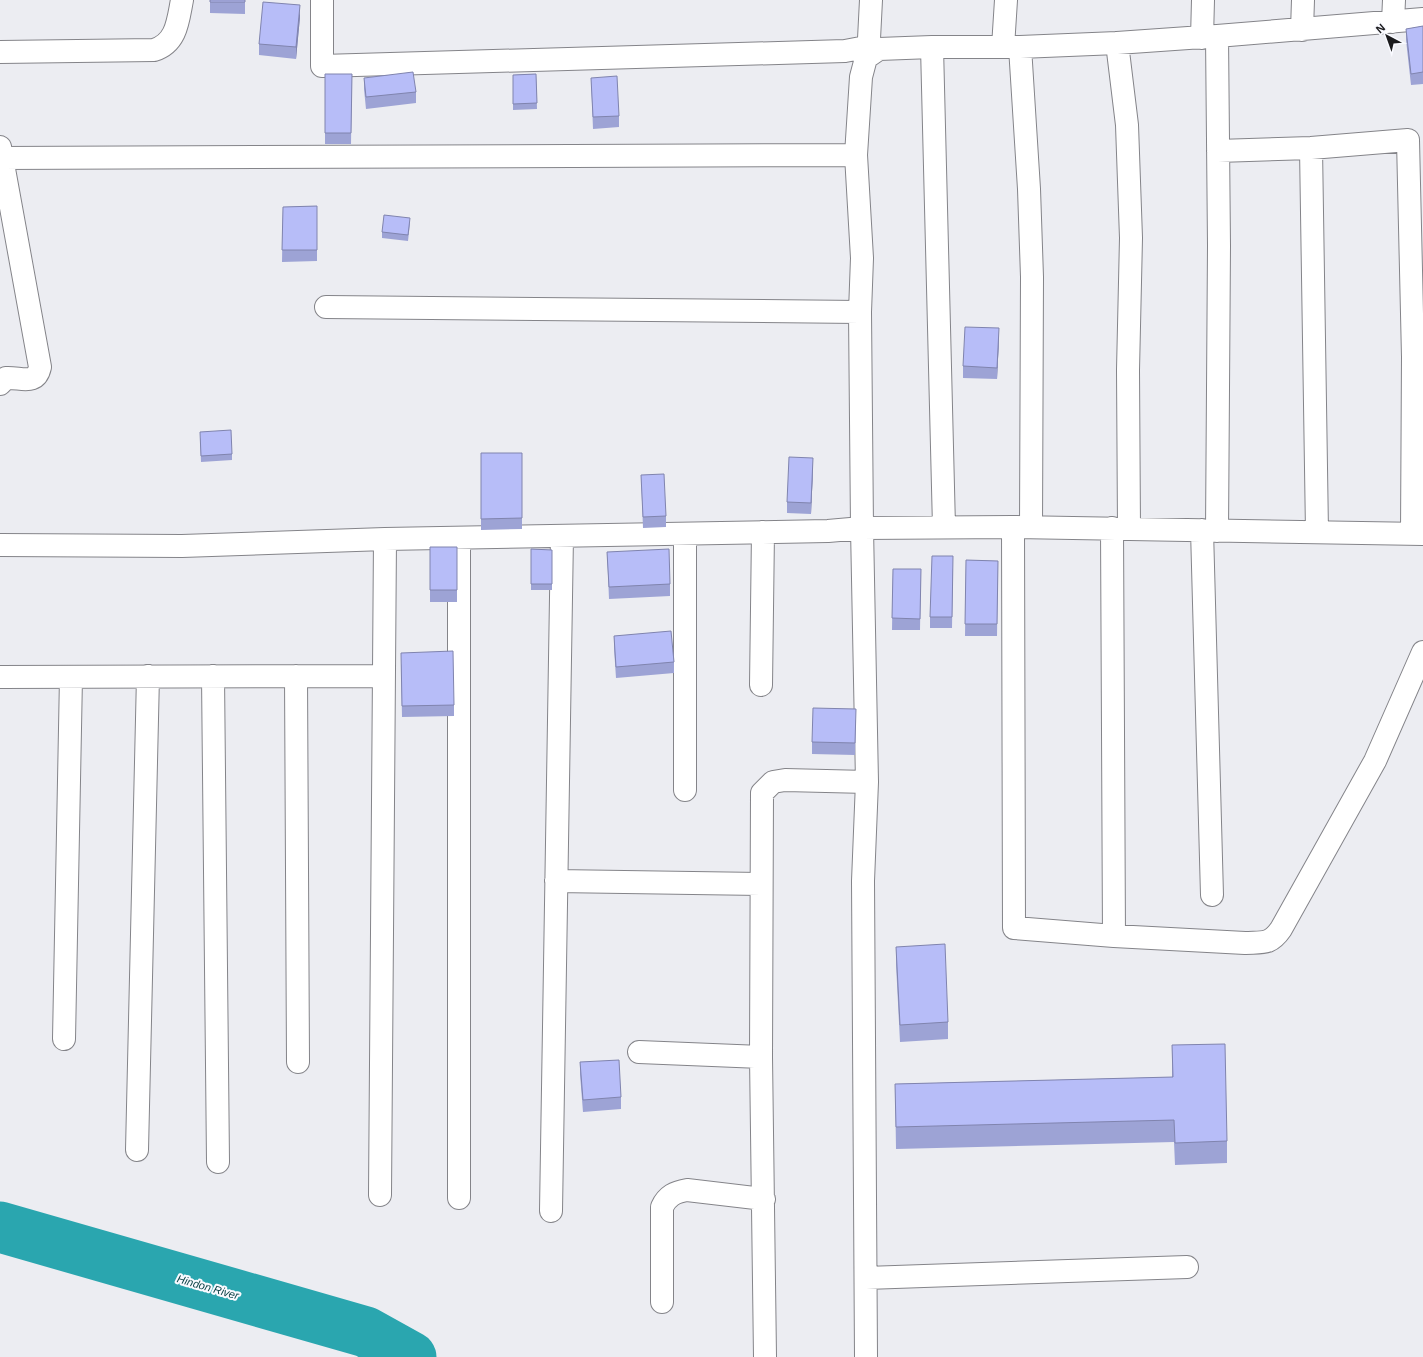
<svg xmlns="http://www.w3.org/2000/svg" width="1423" height="1357" font-family="Helvetica,sans-serif">
  <rect width="100%" height="100%" fill="#ecedf2"/>
  <g fill="none" stroke-linecap="round" stroke-linejoin="round">
    <path stroke="#2aa6af" stroke-width="51" d="M0,1227L366,1332L411,1357"/>
    <g stroke="#848489" stroke-width="24">
      <path id="street" d="M322,0V66L845,51L866,47L869,39L871,0
        M1393,22L1394,0
        M1302,30L1303,0
        M1202,38L1203,0
        M1117,43L1127,125L1131,238L1128,370L1129,529
        M932,47L944,527
        M1003,47L1006,0
        M1020,47L1029,189L1032,277L1031,527
        M0,52L154,50C177,43 178,20 182,0
        M0,147L40,367C36,386 21,377 6,378L0,384
        M1311,148L1317,532
        M1218,151L1311,148L1408,140L1413,357L1412,534
        M0,158L856,155
        M326,307L860,312
        M1013,527L1014,928L1114,936L1245,943C1263,942 1270,945 1281,929L1375,761L1423,652
        M1112,528L1114,936
        M1202,530L1212,895
        M1217,531L1219,246L1217,36
        M685,534V790
        M459,539V1198
        M0,545L182,546L385,539L828,531L862,528L1013,527L1423,534
        M213,676L218,1162
        M296,676L298,1062
        M0,677L384,676
        M761,685L763,532
        M556,881L761,884
        M64,1039L71,677
        M639,1052L761,1057
        M137,1150L148,676
        M380,1195L385,539
        M551,1211L562,536
        M866,1278L1187,1267
        M662,1302V1207C667,1196 675,1192 687,1190L764,1199
        M765,1357L761,1057L762,793L773,782L785,780L867,782
        M866,1357L863,881L867,782L862,528L860,312L862,258L856,155L861,77L866,58L879,49L932,47H1020L1117,43L1217,36L1423,19"/>
    </g>
    <use href="#street" stroke="#fff" stroke-width="22"/>
  </g>
  <path fill="#9da3d5" d="M210,0H245V14L210,13Z
    M300,17L296,59L259,55V44Z
    M1423,26V84L1411,85L1406,40V29Z
    M325,74H352L351,144H325Z
    M536,74L537,109L513,110V75Z
    M364,78L416,92V103L366,109L364,89Z
    M591,78L619,116V127L593,129Z
    M317,206V261L282,262L283,207Z
    M410,223L408,241L382,238V232Z
    M999,339L997,379L963,378V366Z
    M200,438L232,454V460L201,462Z
    M481,453H522V529L481,530Z
    M813,469L811,514L787,513V502Z
    M641,475L666,516V527L643,528Z
    M430,547H457V602H430Z
    M531,549L552,550V590H531Z
    M607,552L670,584V596L609,599Z
    M966,560L998,561L997,636H965Z
    M953,568L952,628H930V617Z
    M893,569H921L920,630H892Z
    M614,636L674,662V673L616,678L614,648Z
    M401,664L454,705V716L402,717Z
    M856,720L855,755L812,754V742Z
    M896,947L948,1022V1039L900,1042L896,964Z
    M1172,1045L1227,1141V1163L1175,1165L1174,1142L896,1149L895,1084L1172,1077Z
    M580,1062L621,1097V1109L583,1112L580,1074Z"/>
  <path fill="#8084ae" d="M300,5V17L296,59V47Z
    M999,328V339L997,379V368Z
    M813,458V469L811,514V503Z"/>
  <path fill="#b7bdf8" stroke="#8084ae" d="M210,0H245V2H210Z
    M263,2L300,5L296,47L259,44Z
    M1423,26V72L1411,74L1406,29Z
    M413,72L416,92L366,97L364,78Z
    M325,74H352L351,133H325Z
    M536,74L537,103L513,104V75Z
    M617,76L619,116L593,117L591,78Z
    M317,206V250H282L283,207Z
    M384,215L410,218L408,235L382,232Z
    M965,327L999,328L997,368L963,366Z
    M231,430L232,454L201,456L200,432Z
    M481,453H522V518L481,519Z
    M789,457L813,458L811,503L787,502Z
    M664,474L666,516L643,517L641,475Z
    M430,547H457V590H430Z
    M531,549L552,550V584H531Z
    M669,549L670,584L609,587L607,552Z
    M932,556H953L952,617H930Z
    M966,560L998,561L997,624H965Z
    M893,569H921L920,619L892,618Z
    M671,631L674,662L616,667L614,636Z
    M453,651L454,705L402,706L401,653Z
    M813,708L856,709L855,743L812,742Z
    M945,944L948,1022L900,1025L896,947Z
    M1225,1044L1227,1141L1175,1143L1174,1120L896,1127L895,1084L1173,1077L1172,1045Z
    M619,1060L621,1097L583,1100L580,1062Z"/>
  <g text-anchor="middle" dominant-baseline="central" stroke-width="4" stroke-linejoin="round" paint-order="stroke">
    <g font-size="11" font-style="italic" fill="#083f43" stroke="#f9faff">
      <text transform="translate(208 1287) rotate(16)">Hindon River</text>
    </g>
  </g>
  <g transform="translate(1387 36) rotate(319)" stroke="#f9faff" stroke-width="3" paint-order="stroke">
  <path d="M0-3L7 15L0 10L-7 15Z" fill="#1a1a1c"/>
  <text y="-6" font-size="11" font-weight="bold" text-anchor="middle" fill="#1a1a1c">N</text>
  </g>
</svg>
